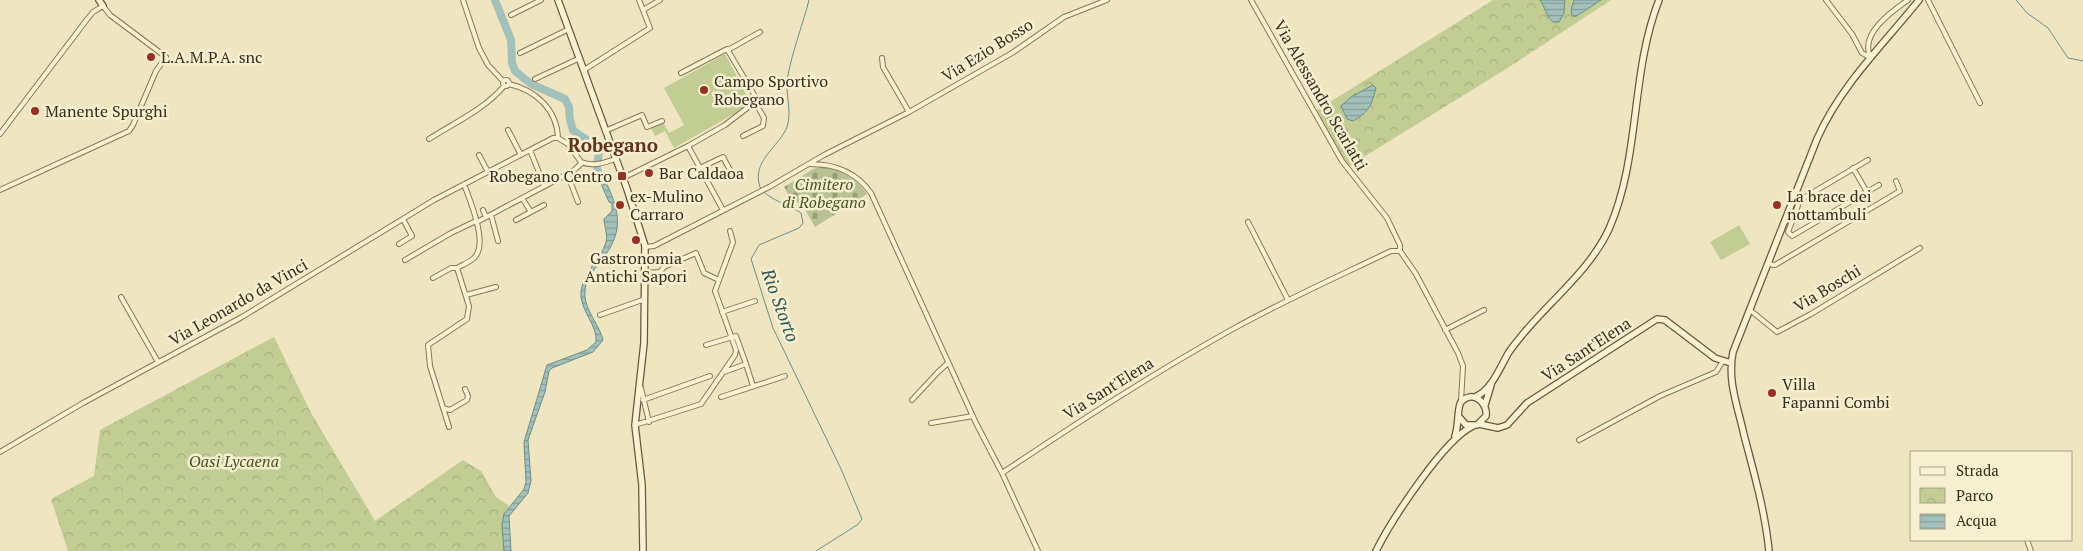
<svg xmlns="http://www.w3.org/2000/svg" width="2083" height="551" font-family="'PT Serif',serif">
  <defs>
    <pattern id="cemetery-stones" width="16" height="16" patternUnits="userSpaceOnUse" patternTransform="scale(1.25)"><rect width="16" height="16" fill="#b8c293"/><path d="M2 7V4a2 2 0 0 1 4 0v3zM10 15v-3a2 2 0 0 1 4 0v3z" fill="#979e77"/></pattern>
    <pattern id="park-crowns" width="20" height="18" patternUnits="userSpaceOnUse" patternTransform="scale(1.25)"><rect width="20" height="18" fill="#c2cd94"/><path d="M2 6a3 3 0 1 1 6 0M12 15a3 3 0 1 1 6 0" fill="none" stroke="#a7b07f"/></pattern>
    <pattern id="water-rules" width="6" height="5" patternUnits="userSpaceOnUse" patternTransform="scale(1.25)"><rect width="6" height="5" fill="#a3c1bb"/><path d="M0 2.5h6" fill="none" stroke="#869d97"/></pattern>
  </defs>
  <rect width="100%" height="100%" fill="#efe5c0"/>
  <path fill="url(#cemetery-stones)" d="M820,167C840,169 856,178 867,194L815,227L804,208L789,196L784,187L813,169Z"/>
  <path fill="url(#park-crowns)" d="M1493,0H1611L1506,69L1346,168L1314,112Z
    M274,337L310,411L375,521L463,460L481,471L496,497L509,506C500,520 503,535 504,551H68L51,499L94,476L100,430Z"/>
  <path fill="#c2cd94" d="M725,54L748,97V106L674,148L665,131L655,136L651,128L663,122L669,133L684,125L664,88Z
    M1739,225L1750,244L1721,260L1710,242Z"/>
  <path fill="url(#water-rules)" stroke="#6a8f89" d="M1540,0H1565L1564,13L1559,22H1553C1546,16 1545,7 1540,0Z
    M1574,0H1601L1575,17L1572,15L1571,10Z
    M1373,85L1376,88C1371,106 1370,111 1353,121L1347,119L1341,106L1351,97Z
    M599,166C613,200 630,222 604,257C597,267 586,276 585,290C583,309 599,323 603,340L593,352L552,368L549,371L545,392L528,440L531,481L528,493L509,516L511,551H504L502,525L504,514L524,489L526,482L524,442L547,365L587,350L596,342C598,325 579,310 581,291C584,270 601,260 606,242C608,235 604,226 604,219L612,211V203L609,202L594,168Z"/>
  <g fill="none" stroke-linecap="round" stroke-linejoin="round">
    <path stroke="#6a8f89" stroke-width="1" d="M809,0C803,24 790,58 787,81C786,96 792,112 787,127C779,147 751,161 760,187C765,198 791,206 801,213L803,223L799,228L759,245L751,259L773,328L841,469L862,519L857,525L816,551
      M2016,0L2027,13L2048,28L2068,58L2083,61"/>
    <path stroke="#a3c1bb" stroke-width="8" d="M495,0L511,40L512,63L515,71L531,84L565,99L569,107L570,120L573,130C580,138 594,140 598,151C601,159 594,162 598,171"/>
    <g stroke="#897657" stroke-width="6">
      <path id="street" d="M463,0L479,48L488,65L503,81
        M1251,0L1342,161L1387,218L1400,245V251L1416,274L1458,353L1463,366L1461,401
        M1826,0L1852,34L1862,53L1871,58
        M1928,0L1980,103
        M643,10L660,0
        M511,15L541,0
        M728,50L760,32
        M520,53L569,29
        M882,58L883,67L909,112
        M1871,58C1858,35 1892,11 1908,0
        M584,70L650,28L639,0
        M535,79L580,58
        M503 83a3 3 0 1 1 6 0a3 3 0 1 1-6 0Z
        M509,84C535,90 557,109 558,138
        M508,130L521,155
        M605,131L642,115L647,127L662,121
        M0,134L85,22L93,12L103,6L110,15L166,57L156,71L133,125L129,131L0,190
        M743,136L763,126L764,118L755,102
        M558,138L568,144L581,162C593,167 603,163 615,159
        M429,139C454,123 485,109 504,86
        M688,146L723,210
        M530,150L544,185
        M479,155L488,172
        M810,164C836,164 856,172 871,193L976,423L1002,473L1038,551
        M700,168L723,157L730,170
        M1853,168L1867,192
        M567,173L578,202
        M623,178L688,146L725,125L755,102L756,98L727,49L681,73
        M522,198L531,212
        M1795,198L1800,200L1788,232L1792,236L1879,185
        M1800,200L1868,160
        M483,210L486,217
        M491,215L498,241
        M516,220L544,205
        M477,222L573,171L582,163
        M1248,222L1288,300
        M399,244L412,236L403,219
        M645,247L654,246L769,187L824,155L909,112L1012,53L1064,17L1107,0
        M405,260L451,233L476,221
        M1768,264L1775,265L1900,191L1896,181
        M646,273L660,272L664,267L696,253L704,273L719,280
        M433,278L451,268H457
        M466,295L496,287
        M121,297L158,362
        M1750,310L1777,332L1811,314L1920,248
        M722,312L755,301
        M600,315L645,299
        M1445,330L1484,310
        M706,345L736,336L746,364L724,372
        M746,364L753,386
        M641,388L649,422
        M721,397L785,376
        M643,400L710,376
        M912,400L938,372L948,363
        M443,408L450,410L467,400L468,396L465,389
        M931,423L973,416
        M635,425L701,404L735,355L736,350L715,291L733,242L730,231
        M449,427L430,366L428,345L467,319L469,306L457,268C462,265 470,262 474,258C489,244 470,201 464,184
        M1579,440L1660,396L1716,372L1723,361
        M0,452L83,403L242,317L434,200L553,138H558
        M1002,473C1077,423 1152,374 1231,330C1283,301 1337,277 1391,251H1400
        M2027,540L2031,551"/>
    </g>
    <g stroke="#6a573b" stroke-width="8">
      <path id="secondary" d="M99,0L103,6
        M558,0L627,189L645,246L644,343L635,425L642,485L643,551
        M1475,397C1492,390 1500,367 1509,352C1513,346 1518,340 1523,334C1551,300 1590,270 1609,229C1641,156 1630,74 1659,0
        M1485,405L1491,385
        M1479,424L1498,428L1507,425L1527,403L1657,319L1665,320L1715,358L1731,363
        M1455,436C1459,426 1457,407 1461,402C1473,389 1488,403 1486,416L1477,425H1466L1459,417
        M1376,551C1391,521 1444,439 1473,426
        M1769,551C1765,511 1754,473 1744,435C1738,407 1727,381 1733,352L1817,139C1840,86 1883,45 1919,0"/>
    </g>
    <use href="#street" stroke="#faf2d3" stroke-width="4"/>
    <use href="#secondary" stroke="#faf2d3" stroke-width="5.5"/>
  </g>
  <g fill="#9a2f25" stroke="#f6efd0" stroke-width="2">
    <circle cx="151" cy="57" r="5"/>
    <circle cx="704" cy="90" r="5"/>
    <circle cx="35" cy="111" r="5"/>
    <circle cx="649" cy="173" r="5"/>
    <rect x="617" y="171" width="10" height="10" rx="2.5"/>
    <circle cx="620" cy="205" r="5"/>
    <circle cx="1777" cy="205" r="5"/>
    <circle cx="636" cy="240" r="5"/>
    <circle cx="1772" cy="393" r="5"/>
  </g>
  <g text-anchor="middle" dominant-baseline="central" stroke-width="5" stroke-linejoin="round" paint-order="stroke">
    <g font-size="16" fill="#382c1c" stroke="#f6efd0">
      <text transform="translate(987 50) rotate(-32)">Via Ezio Bosso</text>
      <text transform="translate(1321 95) rotate(60)">Via Alessandro Scarlatti</text>
      <text transform="translate(1827 288) rotate(-31)">Via Boschi</text>
      <text transform="translate(238 302) rotate(-30)">Via Leonardo da Vinci</text>
      <text transform="translate(1586 349) rotate(-33)">Via Sant'Elena</text>
      <text transform="translate(1108 388) rotate(-32)">Via Sant'Elena</text>
    </g>
    <g font-size="16" fill="#382c1c" stroke="#f6efd0" text-anchor="start">
      <text x="161" y="57">L.A.M.P.A. snc</text>
      <text x="714" y="81">Campo Sportivo<tspan x="714" dy="18">Robegano</tspan></text>
      <text x="45" y="111">Manente Spurghi</text>
      <text x="659" y="173">Bar Caldaoa</text>
      <text x="612" y="176" text-anchor="end">Robegano Centro</text>
      <text x="630" y="196">ex-Mulino<tspan x="630" dy="18">Carraro</tspan></text>
      <text x="1787" y="196">La brace dei<tspan x="1787" dy="18">nottambuli</tspan></text>
      <text x="636" y="258" text-anchor="middle">Gastronomia<tspan x="636" dy="18">Antichi Sapori</tspan></text>
      <text x="1782" y="384">Villa<tspan x="1782" dy="18">Fapanni Combi</tspan></text>
    </g>
    <g font-size="16" font-style="italic" fill="#452" stroke="#f6efd0">
      <text x="824" y="184">Cimitero<tspan x="824" dy="18">di Robegano</tspan></text>
      <text x="234" y="461">Oasi Lycaena</text>
    </g>
    <g font-size="18" font-style="italic" fill="#2b5758" stroke="#f6efd0">
      <text transform="translate(781 305) rotate(70)">Rio Storto</text>
    </g>
    <g font-size="19" font-weight="bold" fill="#66311a" stroke="#f6efd0">
      <text x="613" y="144">Robegano</text>
    </g>
  </g>
  <rect x="1910" y="451" width="162" height="90" fill="#f6efd0" stroke="#aaa188"/>
  <rect x="1920" y="467" width="25" height="8" fill="#faf2d3" stroke="#aaa188"/>
  <text x="1956" y="476" font-size="15" fill="#382c1c">Strada</text>
  <rect x="1920" y="488" width="25" height="15" fill="url(#park-crowns)" stroke="#aaa188"/>
  <text x="1956" y="501" font-size="15" fill="#382c1c">Parco</text>
  <rect x="1920" y="514" width="25" height="15" fill="url(#water-rules)" stroke="#aaa188"/>
  <text x="1956" y="526" font-size="15" fill="#382c1c">Acqua</text>
</svg>
